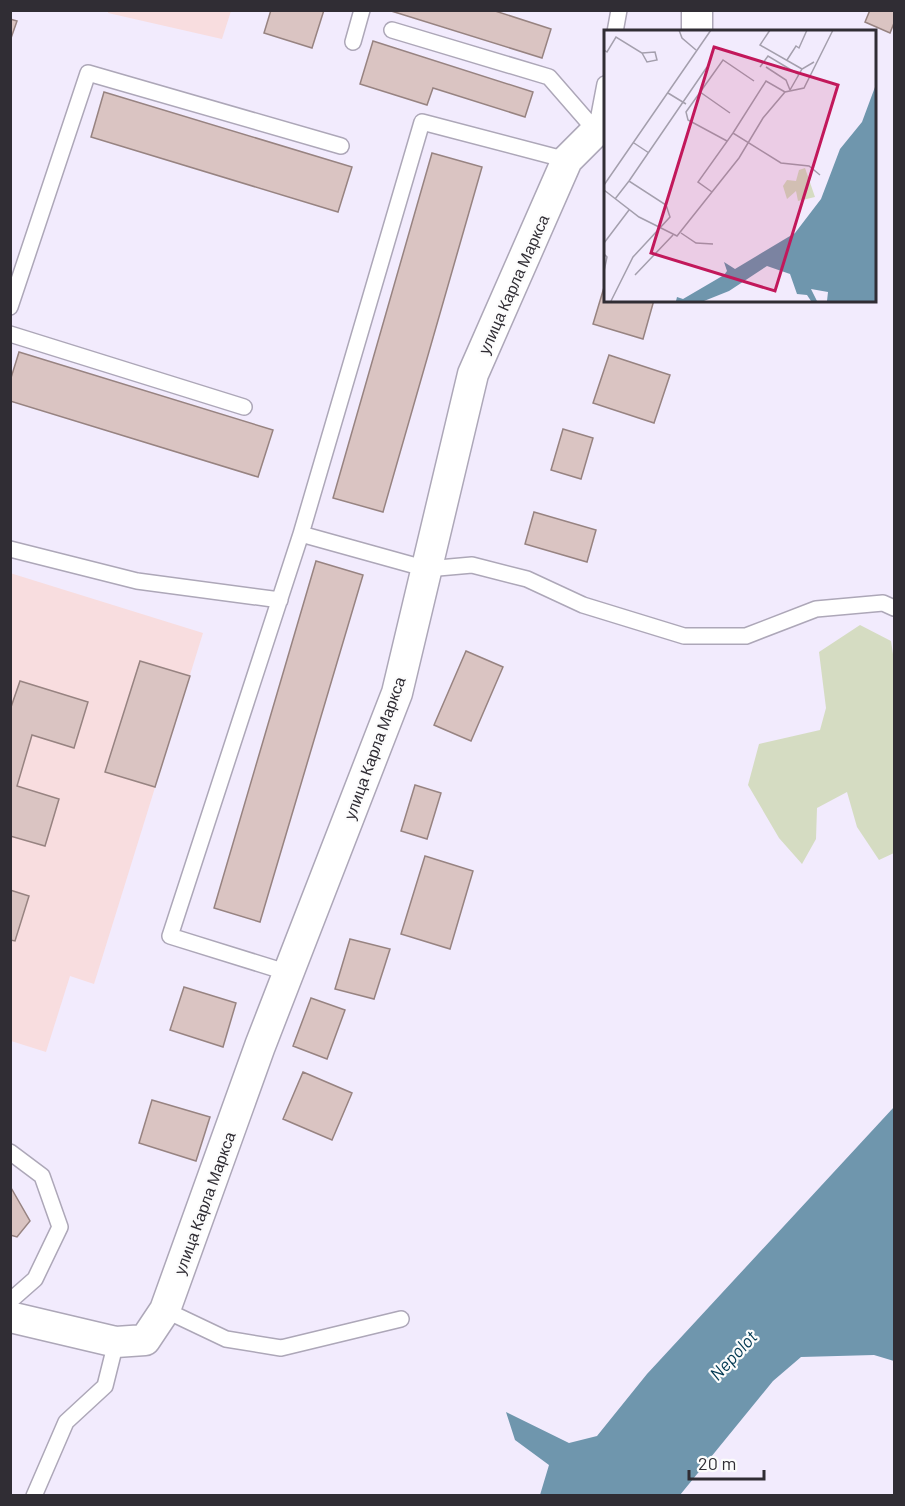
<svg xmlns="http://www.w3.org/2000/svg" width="905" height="1506" font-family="Barlow,sans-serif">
  <rect width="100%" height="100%" fill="#f2ebfd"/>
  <path fill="#f8dddf" d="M108,11V10L231,11L222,39L108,13Z
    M10,573L203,633L94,984L70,976L46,1052L11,1041Z"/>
  <path fill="#d5dcc2" d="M860,625L891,641L894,661V853L879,860L857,827L847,792L817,808L816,839L802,864L779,838L748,785L759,744L820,730L826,708L819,652Z"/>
  <path fill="#6f96ad" d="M894,1107V1361L874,1355L801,1357L773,1381L680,1495H540L549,1465L515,1440L506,1412L569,1443L597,1436L647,1374Z"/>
  <path fill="#dac4c2" stroke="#978381" stroke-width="1.5" d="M271,10H324L312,48L264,33Z
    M388,10H492L551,29L542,58Z
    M870,10H894V23L890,33L865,22Z
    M10,19L17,21L10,41Z
    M373,41L533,92L525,117L433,88L427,105L360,84Z
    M104,92L352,167L338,212L91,137Z
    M432,153L482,167L383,512L333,498Z
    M605,284V300H654L643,339L593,324Z
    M19,352L273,430L258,477L10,401V381Z
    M609,355L670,375L654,423L593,403Z
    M563,429L593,438L581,479L551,470Z
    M534,512L596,530L587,562L525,544Z
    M316,561L363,575L260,922L214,908Z
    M466,651L503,667L471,741L434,725Z
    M140,661L190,676L155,787L105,772Z
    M20,681L88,702L74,748L32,735L17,786L59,799L45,846L10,836V710Z
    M415,785L441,793L427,839L401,831Z
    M425,856L473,871L450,949L401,934Z
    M10,890L29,896L15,941L10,940Z
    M350,939L390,949L374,999L335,989Z
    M184,987L236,1003L223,1047L170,1030Z
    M311,998L345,1010L327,1059L293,1046Z
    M303,1072L352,1093L332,1140L283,1119Z
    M152,1100L210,1117L196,1161L139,1143Z
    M10,1186L30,1221L17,1237L10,1235Z"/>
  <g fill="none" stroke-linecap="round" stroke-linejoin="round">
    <g stroke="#ada7b8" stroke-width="18">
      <path id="lane" d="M392,30L549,77L596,131
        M615,32L619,10
        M353,42L362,10
        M596,131L605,84
        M10,307L88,73L341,146
        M10,334L244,407
        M301,534L422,122L567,160
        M10,549L137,581L280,600
        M289,973L170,936L301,534L427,569L472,565L527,579L583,605L684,636H746L816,609L883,603L894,608
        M10,1152L42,1176L60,1227L35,1279L10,1301
        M165,1310L226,1339L281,1348L401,1319
        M34,1496L66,1422L105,1386L116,1342"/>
    </g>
    <g stroke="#ada7b8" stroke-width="33">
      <path id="street" d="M697,32V10
        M10,1317L116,1342L145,1340L165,1310L260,1046L397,693L473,374L567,160L596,131L605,129"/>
    </g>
    <use href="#lane" stroke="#fff" stroke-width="15"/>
    <use href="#street" stroke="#fff" stroke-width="30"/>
  </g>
  <g text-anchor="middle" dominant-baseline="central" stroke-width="4.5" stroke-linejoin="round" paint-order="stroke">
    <g font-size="16" fill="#302d34" stroke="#fcfcfc">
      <text transform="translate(513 284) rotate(-66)">улица Карла Маркса</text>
      <text transform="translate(374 748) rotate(-70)">улица Карла Маркса</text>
      <text transform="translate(204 1203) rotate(-70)">улица Карла Маркса</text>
    </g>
    <g font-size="18" font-style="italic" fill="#013851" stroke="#fcfcfc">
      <text transform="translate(733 1355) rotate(-47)">Nepolot</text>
    </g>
  </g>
  <g transform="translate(604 30)">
    <rect width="272" height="272" fill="#f2ebfd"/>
    <path d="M201,138L211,167L194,171L192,161L183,169L179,156L183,150L192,151L195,140Z" fill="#d5dcc2"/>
    <path d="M271,57V271H223L224,262L207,259L213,271H207L203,265L193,264L186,244L163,236L125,261L100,271H72L73,267L79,269L120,245L123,241L120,232L131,239L191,203L217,169L236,119L258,92Z" fill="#6f96ad"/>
    <path fill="none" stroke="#a49fad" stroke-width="1.5" d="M75,0L78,8L92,20M166,0L156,15L198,39M0,20L3,22L12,7L38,23L43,32L53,30L51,22L38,23M183,30L192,16L195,18L203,0M156,37L164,26L194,44M162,37L182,50L186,60M186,60L198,39L210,32M96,62L126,83M64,63L82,74M129,103L162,51L181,62M123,111L84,90L82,82L119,30L150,51M30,113L45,123M25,151L103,37M0,155L107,0M0,160L35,187L73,206L135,128L159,88L181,62L200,58L229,0M108,162L94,152L129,103L177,133L205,136L216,145M77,203L92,213L109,214M0,213L25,180M0,224L3,227L0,241M31,245L69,205M7,271L29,227L66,187L62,175L25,151L11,169"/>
    <path fill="#c2185b" fill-opacity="0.15" stroke="#c2185b" stroke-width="3" d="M110,17L234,55L171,261L47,223Z"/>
    <rect width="272" height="272" fill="none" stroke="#302d34" stroke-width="3"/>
  </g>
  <rect width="905" height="1506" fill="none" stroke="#302d34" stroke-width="24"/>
  <path d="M689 1470v9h75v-9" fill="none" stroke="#302d34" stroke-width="3"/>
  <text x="698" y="1470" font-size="18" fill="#302d34" stroke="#fcfcfc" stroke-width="4.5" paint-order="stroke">20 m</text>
</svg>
